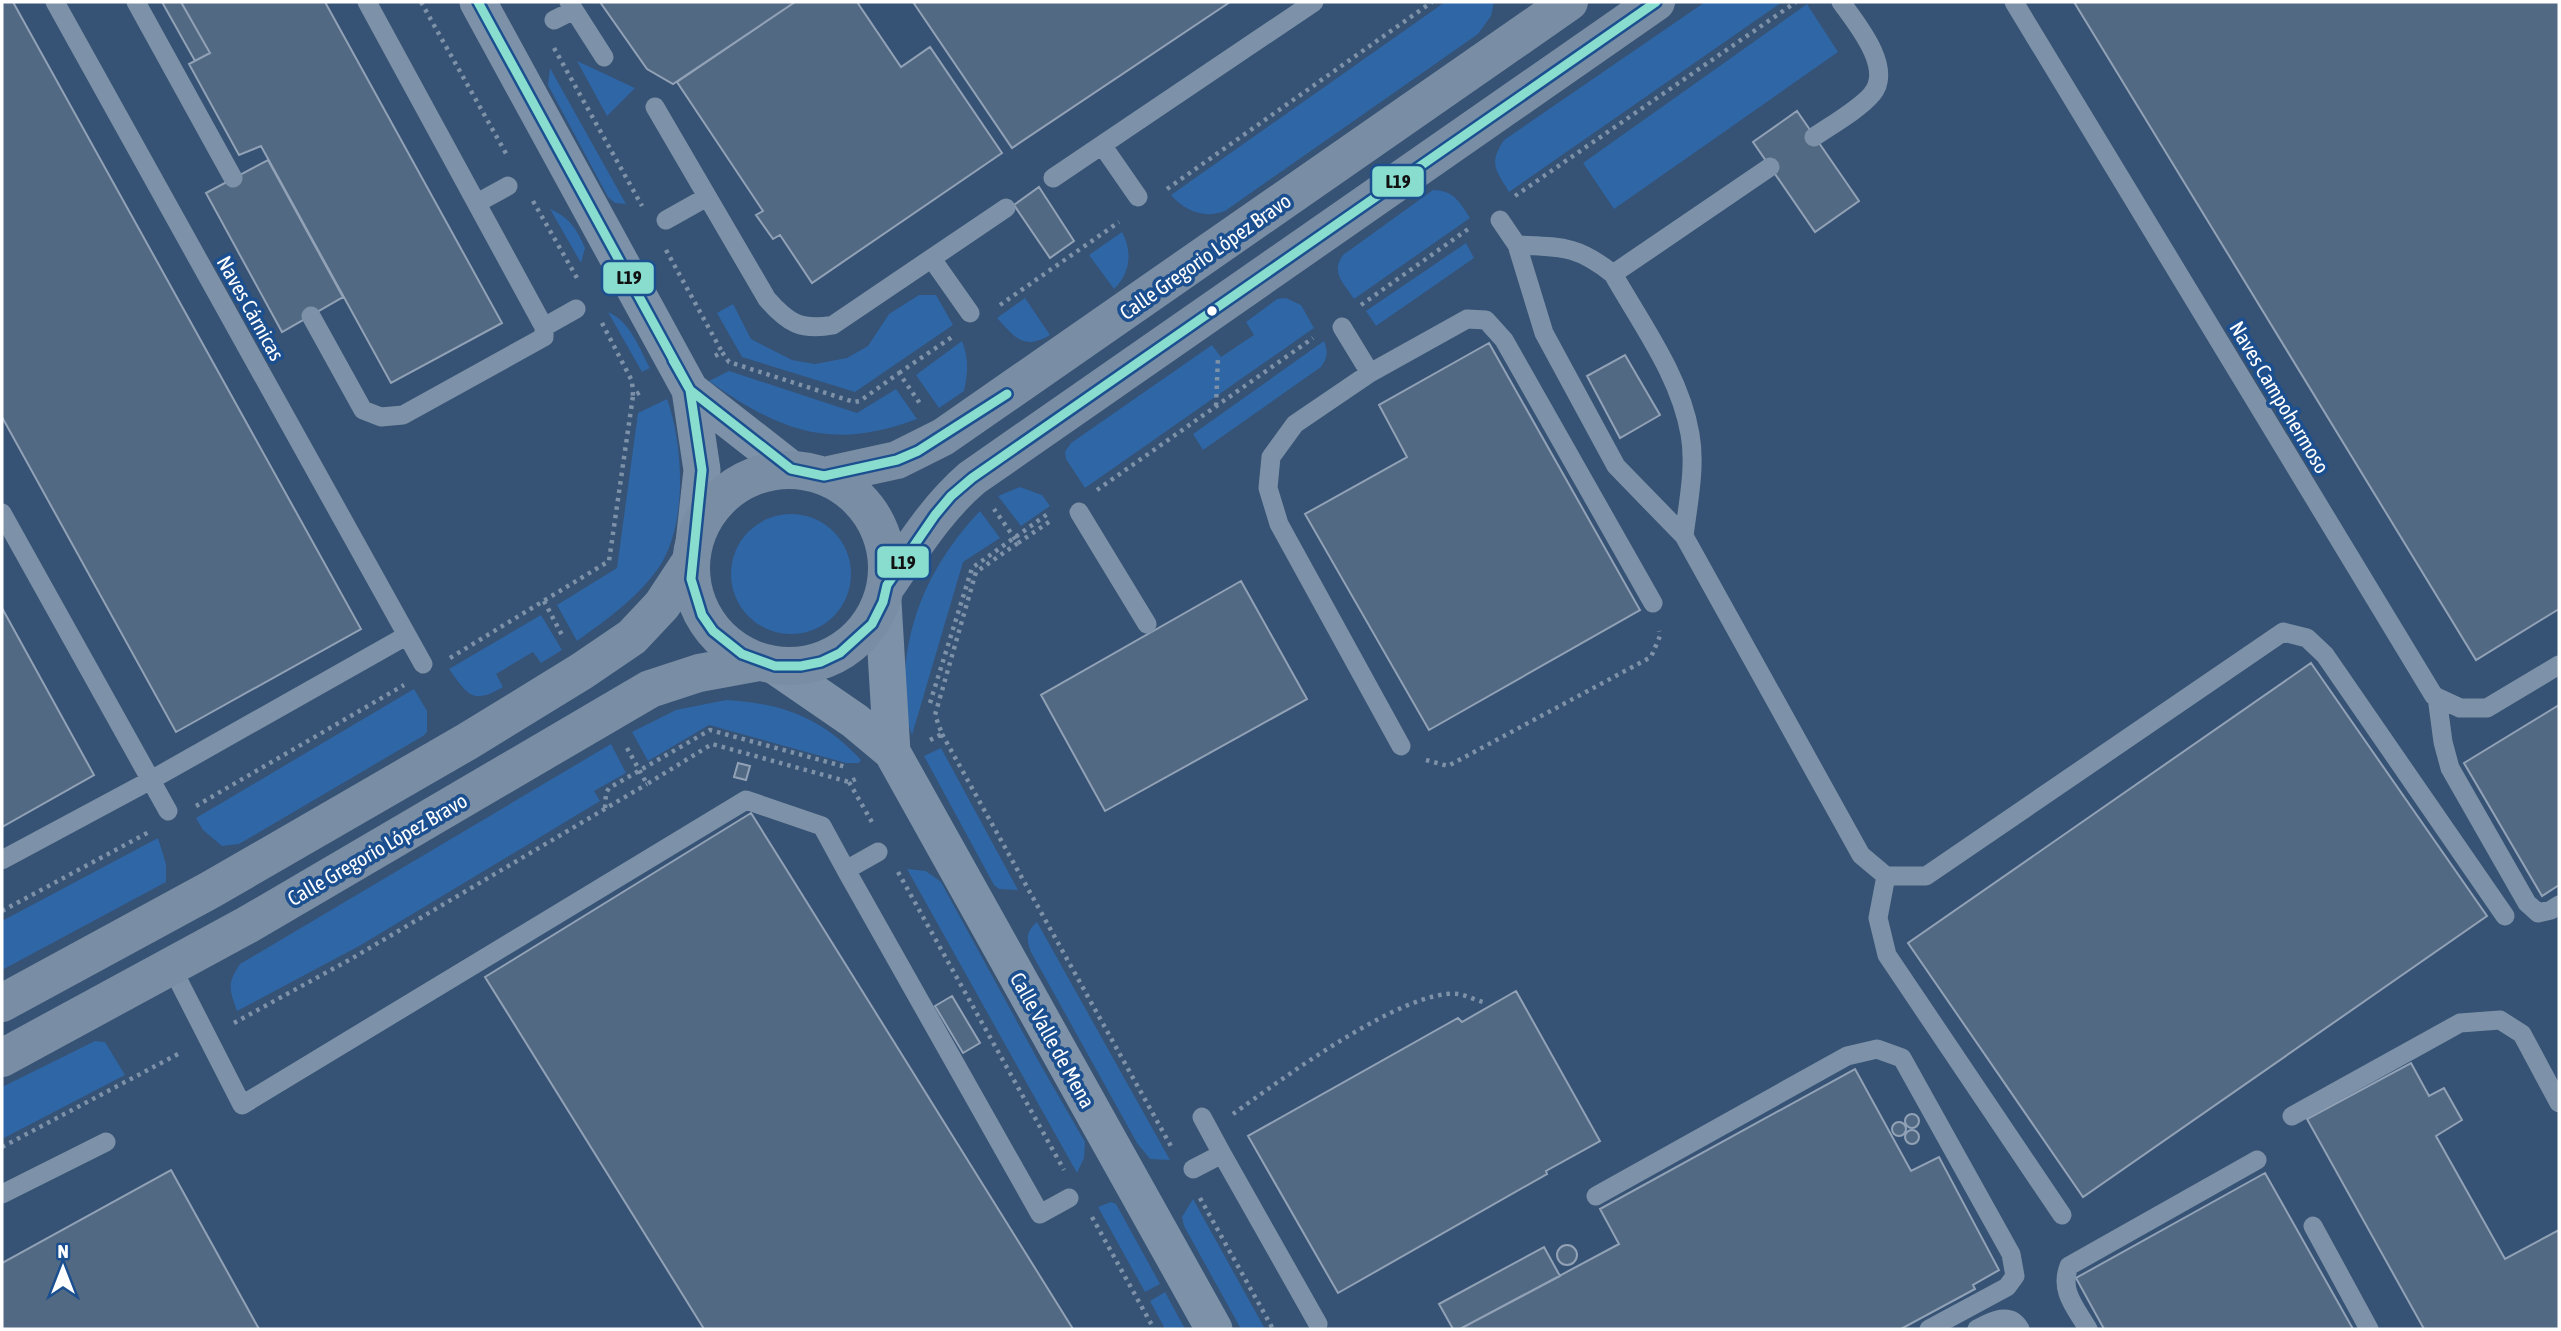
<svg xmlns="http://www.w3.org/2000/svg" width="2561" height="1331" font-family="'Asap Condensed',sans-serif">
  <rect width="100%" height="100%" fill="#365274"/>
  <path fill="#2f66a5" d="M1445,2H1494L1491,16L1478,34L1225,211C1204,219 1185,211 1171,195Z
    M1705,2H1782L1509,192C1496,170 1488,164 1504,140Z
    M1807,4L1838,52L1614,209L1583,163Z
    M577,61L635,88L607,116Z
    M550,68L626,204L615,203L608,197L548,85Z
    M1433,190C1453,190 1460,202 1470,218L1354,299C1344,283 1330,273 1343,255Z
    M550,209C569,217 577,229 585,248L581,263Z
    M1122,232C1133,252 1130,274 1114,289L1089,255Z
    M1466,243L1474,258L1376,326L1366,311Z
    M919,295H936L953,325L855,392L742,357L717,313L733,304L751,339L792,360L815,364L847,358L868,346L889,314Z
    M1025,298L1050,335C1023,351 1015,337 997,318Z
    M1286,298L1301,305L1314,328L1085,488L1066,459L1065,452L1071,443L1212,345L1221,357L1254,335L1246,322L1277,299Z
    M608,312C630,321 639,348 650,368L642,372Z
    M962,341C969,359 968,373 964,391L939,408L916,375Z
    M1324,341C1328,352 1328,357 1321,367L1203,450L1193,434Z
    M729,371L857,413L896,389L917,419C832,451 781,432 709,381Z
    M667,399C684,446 688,528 657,570C636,599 606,620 577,641L557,605L617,568L638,413Z
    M1020,487L1042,495L1050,506L1021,526L998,496Z
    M980,511L1000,538L963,562L912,735C909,726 906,717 904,709C902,696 904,683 905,670C910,608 938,555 980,511Z
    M731 574a60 60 0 1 1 120 0a60 60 0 1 1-120 0Z
    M541,615L562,650L541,663L533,652L496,674L503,687C472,705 468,695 449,669Z
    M414,689L427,711V732L423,736L239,844L222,846L203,830L196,818Z
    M726,700C782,703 822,718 861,760L859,763H846L709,725L648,761L632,732L676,710Z
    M611,744L626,773L594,791L600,801L361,945L237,1011C229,988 227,984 240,964Z
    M941,748L1018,890L999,889L994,885L924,756Z
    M158,838L166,864V882L2,970V921Z
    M907,869L926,871L941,882L1039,1062L1085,1142L1084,1158L1077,1173Z
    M1037,922L1170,1160L1150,1159L1137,1143L1031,952C1026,940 1026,931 1037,922Z
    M95,1041L105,1042L125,1075L2,1139V1087Z
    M1193,1199L1265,1329H1241L1184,1226L1182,1217Z
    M1111,1202L1116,1204L1160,1284L1145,1292L1098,1207Z
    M1165,1292L1185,1329H1165L1150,1301Z"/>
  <path fill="#526984" stroke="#92a2b6" stroke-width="2" d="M2,2H13L361,629L176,732L2,417Z
    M162,2H181L210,53L195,61Z
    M181,2H325L502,323L391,383L261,146L239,155L189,64L210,53Z
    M600,2H795L673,84L647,69Z
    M795,2H857L901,67L930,47L1002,153L812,283L780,235L773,239L756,215L763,211L677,82Z
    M913,2H1230L1012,148Z
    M2074,2H2559V609L2476,660Z
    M1797,111L1859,201L1815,232L1753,142Z
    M268,160L343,297L282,332L206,193Z
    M1039,187L1074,241L1050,258L1014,205Z
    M1489,343L1640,610L1429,730L1305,514L1407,457L1379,405Z
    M1625,355L1660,415L1620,438L1587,376Z
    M1241,581L1307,699L1105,811L1041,695Z
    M2,608L94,775L2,827Z
    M2311,663L2487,916L2083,1197L1908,943Z
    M2559,705V885L2542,896L2464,763Z
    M738,763L750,766L746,780L734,777Z
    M751,813L788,872L1073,1329H704L485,977Z
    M1516,991L1600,1141L1546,1171L1547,1174L1338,1293L1248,1136L1458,1018L1462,1022Z
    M952,996L980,1043L963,1053L935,1006Z
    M2411,1063L2429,1096L2444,1088L2462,1120L2436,1136L2505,1259L2559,1230V1329H2424L2307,1119Z
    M1855,1069L1911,1171L1939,1157L1999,1270L1973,1285L1975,1289L1901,1329H1460L1619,1244L1600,1209Z
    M1905 1121a7 7 0 1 1 14 0a7 7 0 1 1-14 0Z
    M1892 1129a7 7 0 1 1 14 0a7 7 0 1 1-14 0Z
    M1905 1137a7 7 0 1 1 14 0a7 7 0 1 1-14 0Z
    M171,1170L259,1329H2V1263Z
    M2265,1173L2353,1329H2104L2076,1278Z
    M1557 1255a10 10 0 1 1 20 0a10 10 0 1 1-20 0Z
    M1544,1247L1560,1276L1460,1329H1453L1439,1304Z"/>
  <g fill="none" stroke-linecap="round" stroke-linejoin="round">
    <path stroke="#7d92a8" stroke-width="4.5" stroke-dasharray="3.5 5" stroke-linecap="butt" d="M421,2L508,157
      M554,48L642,206
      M1167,189L1432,2
      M1515,196L1796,2
      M533,201L577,278
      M666,250L722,352
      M1000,305L1119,222
      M1361,305L1471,227
      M602,323L632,381L633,396
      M715,356L722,352L729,362L854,402L860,401L899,373L921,405
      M899,373L952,337
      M1216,406L1218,357
      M1097,490L1313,338
      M1018,543L1052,520
      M544,601L563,637
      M450,658L609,561L633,396L644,390
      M930,703L972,568L1049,513
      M942,734L1172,1148
      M930,740L942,734L935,715L976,572L1018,543L994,509
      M627,748L647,784L712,744L849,782L860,777
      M1426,760L1448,766L1651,657L1660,636L1659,631
      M849,782L873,824
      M196,806L404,685
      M605,808L606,793L609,788L710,730L846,767
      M898,872L1064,1170
      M2,911L149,832
      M234,1023L351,959L647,784
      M1233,1114C1278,1082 1404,988 1458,994C1466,995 1475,1000 1483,1002
      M2,1147L180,1053
      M1200,1198L1273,1329
      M1092,1217L1154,1329"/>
    <path stroke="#7d92a8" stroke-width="19" d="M55,2L423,664
      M136,2L233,178
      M2014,2L2434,696L2460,708H2487L2559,665
      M574,10L604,57
      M554,20L574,10L569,2
      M655,107L767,299C788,323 801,331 833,325L1006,208
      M1814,137C1830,126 1861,108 1872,94C1894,68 1856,23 1841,2
      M1102,145L1138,197
      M1053,178L1314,2
      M477,203L508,186
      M666,220L707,197
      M1500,220L1517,245L1544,333L1616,466L1684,536L1861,855L1886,876H1926L2283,632L2307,638L2325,655L2505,916
      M1517,245C1561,247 1577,245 1613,274C1642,325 1680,376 1690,434C1696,467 1688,503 1684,536
      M932,259L970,313
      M1613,274L1770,167
      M311,316L363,410L381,417L403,415L544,337V327L367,2
      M544,327L576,309
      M1342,327L1370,373
      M1079,512L1147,624
      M2,513L168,811
      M2437,697L2443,742L2450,768L2527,903L2538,913L2551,910L2559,905
      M1401,746L1279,524L1268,488L1271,457L1295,424L1370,373L1467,319L1486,320L1504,340L1653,603
      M878,852L846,870L1040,1214L1069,1198
      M2,860L151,780L406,636
      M1886,876L1878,918L1887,955L2062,1215
      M171,966L242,1105L746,800L822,826L846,870
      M2292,1116L2460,1023L2500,1020L2522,1034L2559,1103
      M1202,1117L1222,1154
      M1193,1169L1222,1154L1318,1324
      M2,1194L106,1142
      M1596,1196L1847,1056L1877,1049L1902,1058L2011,1254L2015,1276L2007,1287L1929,1329
      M2313,1226L2369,1329
      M1977,1329C1992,1321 2010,1311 2020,1329
      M2088,1329C2076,1308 2059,1291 2069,1266L2257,1160"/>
    <path stroke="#7d92a8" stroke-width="37" d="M478,2L690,390L702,470L694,543
      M690,390L791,469
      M883,602L892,752L1214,1329
      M775,666L855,721L892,752"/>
    <path stroke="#798da4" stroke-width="38" d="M691 568a98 98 0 1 1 196 0a98 98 0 1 1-196 0Z
      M824,476L897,460L943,437L1569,2
      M887,585C913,547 937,508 972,478L1656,2
      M2,1003L210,890L468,741L582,671L632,637L662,605L691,561
      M2,1058L247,925L650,689L699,673L759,662"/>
    <g stroke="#1b4f8f" stroke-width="14">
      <path id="bus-1" d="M478,2L690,390L702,470L691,579L702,615L713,631L742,654L775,666H801L821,662L840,653L872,624L883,602L887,585L935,515L951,496L972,478L1656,2
        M673,360L690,390L791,469L824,476L897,460L918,451L1007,394"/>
    </g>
    <use href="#bus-1" stroke="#88ddcf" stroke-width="9"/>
  </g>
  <circle fill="#fff" stroke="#1b4f8f" stroke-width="2.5" cx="1212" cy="311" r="6"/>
  <g text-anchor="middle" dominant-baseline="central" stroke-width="7" stroke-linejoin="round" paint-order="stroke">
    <g font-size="21" fill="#fff" stroke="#1b4f8f">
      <text transform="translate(1205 256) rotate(-35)">Calle Gregorio López Bravo</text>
      <text transform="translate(251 308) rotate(61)">Naves Cárnicas</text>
      <text transform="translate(2280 397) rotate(59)">Naves Campohermoso</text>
      <text transform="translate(377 849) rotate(-30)">Calle Gregorio López Bravo</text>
      <text transform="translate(1053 1040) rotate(61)">Calle Valle de Mena</text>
    </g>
  </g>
  <g stroke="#1b4f8f" stroke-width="2.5">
    <rect x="1371" y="165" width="54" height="33" rx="7" fill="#88ddcf"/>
    <rect x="602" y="261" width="53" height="34" rx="7" fill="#88ddcf"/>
    <rect x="876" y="545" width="54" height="34" rx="7" fill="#88ddcf"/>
  </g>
  <g font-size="19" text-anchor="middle" font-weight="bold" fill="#111">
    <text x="1398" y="188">L19</text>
    <text x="629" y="284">L19</text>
    <text x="903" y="569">L19</text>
  </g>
  <rect width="2561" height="1331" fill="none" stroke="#ffffff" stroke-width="7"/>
  <g transform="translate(63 1268)" stroke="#1b4f8f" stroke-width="5" paint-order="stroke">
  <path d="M0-5L12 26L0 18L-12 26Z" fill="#ffffff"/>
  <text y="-10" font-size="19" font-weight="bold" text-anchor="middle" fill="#ffffff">N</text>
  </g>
</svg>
